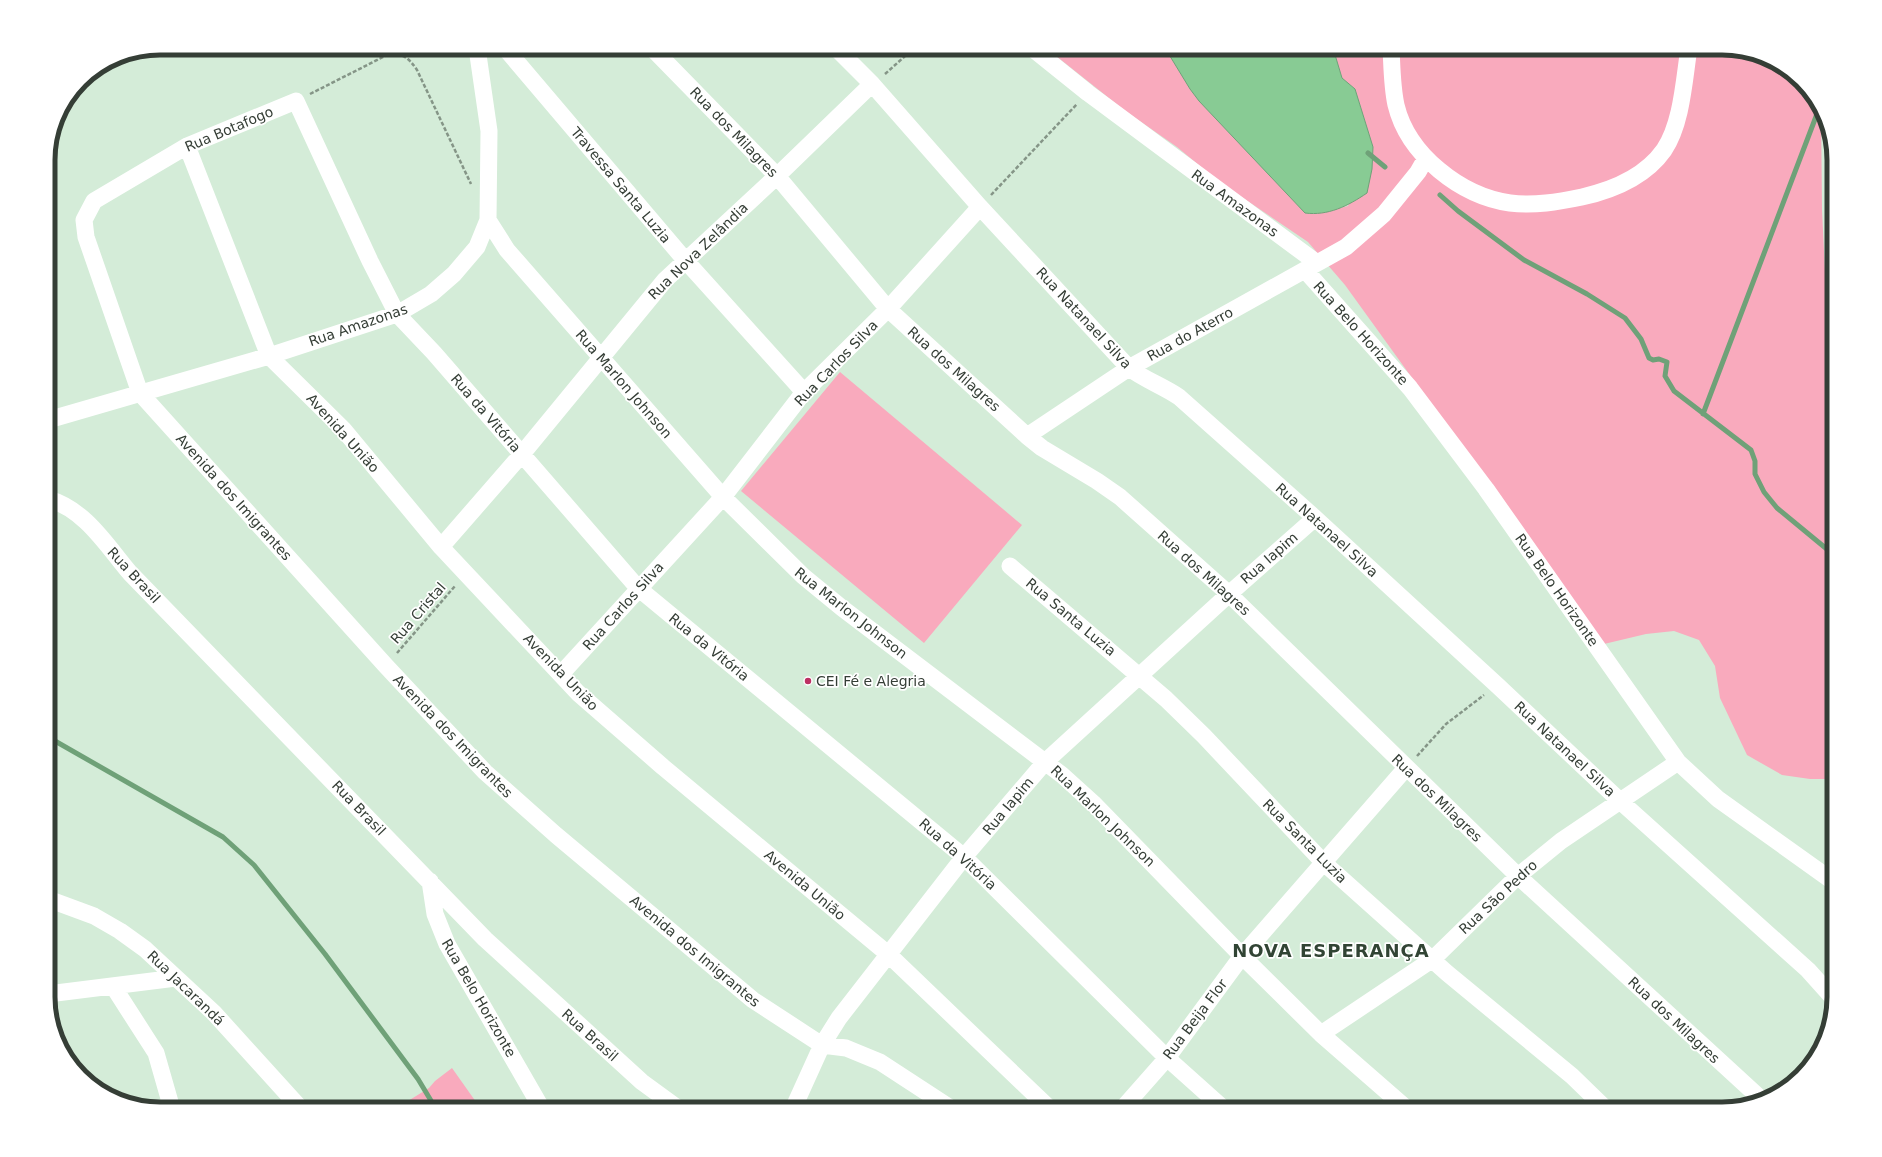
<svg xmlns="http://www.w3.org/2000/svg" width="1882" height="1157" font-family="'DejaVu Sans',sans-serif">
  <rect width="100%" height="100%" fill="#d4ecd8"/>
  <path fill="#f9aabd" d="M1046,48H1165L1190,89L1199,101L1305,213L1314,214L1348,206L1373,147L1355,89L1342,78L1333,48H1722L1778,63L1819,104L1821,110L1822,210L1826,292L1834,305V779H1810L1782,775L1747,755L1720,698L1715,666L1699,640L1674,631L1646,634L1604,644L1345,285L1308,242L1218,181L1177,147L1124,110Z
    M840,372L1022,525L924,643L741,491Z
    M452,1068L481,1109H395L429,1088L435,1081Z"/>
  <path fill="#88cb94" stroke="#6fa178" d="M1165,48H1333L1342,78L1355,89L1373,147L1372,169L1367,193C1348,206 1328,216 1305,213L1199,101L1190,89Z"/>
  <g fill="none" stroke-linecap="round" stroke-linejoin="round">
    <path stroke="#6fa178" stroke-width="5" d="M1368,153L1385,167
      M1440,195L1458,211L1524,260L1587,294L1625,318L1641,339L1649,358L1653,360L1659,359L1667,362L1665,376L1674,391L1751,450L1755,461V474L1764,492L1777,508L1834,555
      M1703,414L1820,106
      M48,737L223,837L254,865L325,954L418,1079L436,1109"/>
    <path stroke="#859587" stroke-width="2.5" stroke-dasharray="4 2" stroke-linecap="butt" d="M885,74L914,48
      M310,94L387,55C402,52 409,58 417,70L471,184
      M991,195L1077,104
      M397,653L455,586
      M1417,756L1446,724L1484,695"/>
    <path stroke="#fff" stroke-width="17" d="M505,48L685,260L804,392
      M652,48L777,176L888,309L1027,436L1042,448L1097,481L1120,497L1229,594L1518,876L1761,1099
      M836,48L872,84L980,207L1129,368C1145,380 1163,386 1179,397L1315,518L1498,686L1620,801L1808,970L1834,999
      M1032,48L1088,93L1317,263
      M1391,48C1392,67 1392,87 1396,105C1408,155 1461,196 1510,203C1534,206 1558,202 1582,197C1613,190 1645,177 1664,150C1682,123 1684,80 1689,48
      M187,146L269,356L343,429L441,547L578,693L663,767L888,954L1050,1109
      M488,220L507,250L723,497L803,576L842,608L1062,775L1093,803L1242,956L1321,1034L1407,1109
      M1305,270L1410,388L1486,489L1678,762L1718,799L1834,882
      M48,420L269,356L397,314L431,294L454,274L477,247L488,220L489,131L477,48
      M1027,436L1129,368L1346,247L1384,214L1418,172L1426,158
      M48,499C85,509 107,546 130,573L485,939L642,1082L679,1109
      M441,547L522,454L665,280L777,176L872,84
      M1010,566L1166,699L1204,736L1324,863L1447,973L1572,1076L1606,1109
      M561,674L723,497L804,392L888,309L980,207
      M430,881L435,914L447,944L542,1109
      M48,899L94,916L120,931L145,949L214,1013L301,1109
      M113,986L156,1053L172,1109
      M48,994L176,978
      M1321,1034L1433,959L1518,876L1561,841L1678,762
      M793,1109L822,1045L839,1018L964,857L1045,762L1229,594L1315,518
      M952,1109L880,1062L846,1048L822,1045L753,1000L556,835L485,772L386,666L140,393L86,237L84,220L94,201L187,146L296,101L370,261L397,314L434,353L638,588L964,857L1167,1058L1224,1109
      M1122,1109L1167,1058L1242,956L1406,768"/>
  </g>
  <circle fill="#bd3063" stroke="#fff" stroke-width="1.5" cx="808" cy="681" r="4"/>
  <g text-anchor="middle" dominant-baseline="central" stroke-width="3.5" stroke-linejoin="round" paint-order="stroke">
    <g font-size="14" fill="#353e36" stroke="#fff">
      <text transform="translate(229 129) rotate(-23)">Rua Botafogo</text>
      <text transform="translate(734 132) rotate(46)">Rua dos Milagres</text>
      <text transform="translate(621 185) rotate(50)">Travessa Santa Luzia</text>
      <text transform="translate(1235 203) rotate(36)">Rua Amazonas</text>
      <text transform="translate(698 251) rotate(-44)">Rua Nova Zelândia</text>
      <text transform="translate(1084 318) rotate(47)">Rua Natanael Silva</text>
      <text transform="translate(358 325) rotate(-19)">Rua Amazonas</text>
      <text transform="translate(1361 333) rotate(48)">Rua Belo Horizonte</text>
      <text transform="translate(1190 334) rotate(-29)">Rua do Aterro</text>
      <text transform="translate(836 363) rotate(-46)">Rua Carlos Silva</text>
      <text transform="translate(954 369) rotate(42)">Rua dos Milagres</text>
      <text transform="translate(624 384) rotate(49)">Rua Marlon Johnson</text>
      <text transform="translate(486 413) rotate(49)">Rua da Vitória</text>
      <text transform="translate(343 433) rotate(48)">Avenida União</text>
      <text transform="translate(234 497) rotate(48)">Avenida dos Imigrantes</text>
      <text transform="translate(1327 530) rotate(42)">Rua Natanael Silva</text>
      <text transform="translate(1269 558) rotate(-41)">Rua Iapim</text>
      <text transform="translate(1204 573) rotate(42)">Rua dos Milagres</text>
      <text transform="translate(134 575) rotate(47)">Rua Brasil</text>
      <text transform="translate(1557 590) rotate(55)">Rua Belo Horizonte</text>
      <text transform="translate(623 606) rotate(-48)">Rua Carlos Silva</text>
      <text transform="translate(418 613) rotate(-49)">Rua Cristal</text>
      <text transform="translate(851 613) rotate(38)">Rua Marlon Johnson</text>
      <text transform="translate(1071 617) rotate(40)">Rua Santa Luzia</text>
      <text transform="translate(709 647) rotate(39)">Rua da Vitória</text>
      <text transform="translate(561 672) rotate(46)">Avenida União</text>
      <text transform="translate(453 736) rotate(46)">Avenida dos Imigrantes</text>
      <text transform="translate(1565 749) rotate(43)">Rua Natanael Silva</text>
      <text transform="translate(1437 798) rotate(44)">Rua dos Milagres</text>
      <text transform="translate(1008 806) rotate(-50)">Rua Iapim</text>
      <text transform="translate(359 808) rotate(46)">Rua Brasil</text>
      <text transform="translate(1103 816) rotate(44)">Rua Marlon Johnson</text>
      <text transform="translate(1305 841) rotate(45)">Rua Santa Luzia</text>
      <text transform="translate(958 854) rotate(42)">Rua da Vitória</text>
      <text transform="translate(805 885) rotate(40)">Avenida União</text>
      <text transform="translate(1498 897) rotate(-43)">Rua São Pedro</text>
      <text transform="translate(695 951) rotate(40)">Avenida dos Imigrantes</text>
      <text transform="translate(186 988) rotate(44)">Rua Jacarandá</text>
      <text transform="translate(479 998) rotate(60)">Rua Belo Horizonte</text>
      <text transform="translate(1195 1019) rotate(-53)">Rua Beija Flor</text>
      <text transform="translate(1674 1020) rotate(43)">Rua dos Milagres</text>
      <text transform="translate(590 1035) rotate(42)">Rua Brasil</text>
    </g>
    <g font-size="14" fill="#353e36" stroke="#fff" text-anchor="start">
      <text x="816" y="681">CEI Fé e Alegria</text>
    </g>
    <g font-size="18" font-weight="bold" letter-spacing="1" fill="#314434" stroke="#fff">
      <text x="1331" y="950">NOVA ESPERANÇA</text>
    </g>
  </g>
  <path d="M0 0H1882V1157H0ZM160 55H1722A105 105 0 0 1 1827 160V997A105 105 0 0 1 1722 1102H160A105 105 0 0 1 55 997V160A105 105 0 0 1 160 55Z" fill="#fff" fill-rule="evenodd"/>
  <path fill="none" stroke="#353e36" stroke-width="5" d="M160 55H1722A105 105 0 0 1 1827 160V997A105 105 0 0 1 1722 1102H160A105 105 0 0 1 55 997V160A105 105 0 0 1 160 55Z"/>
</svg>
